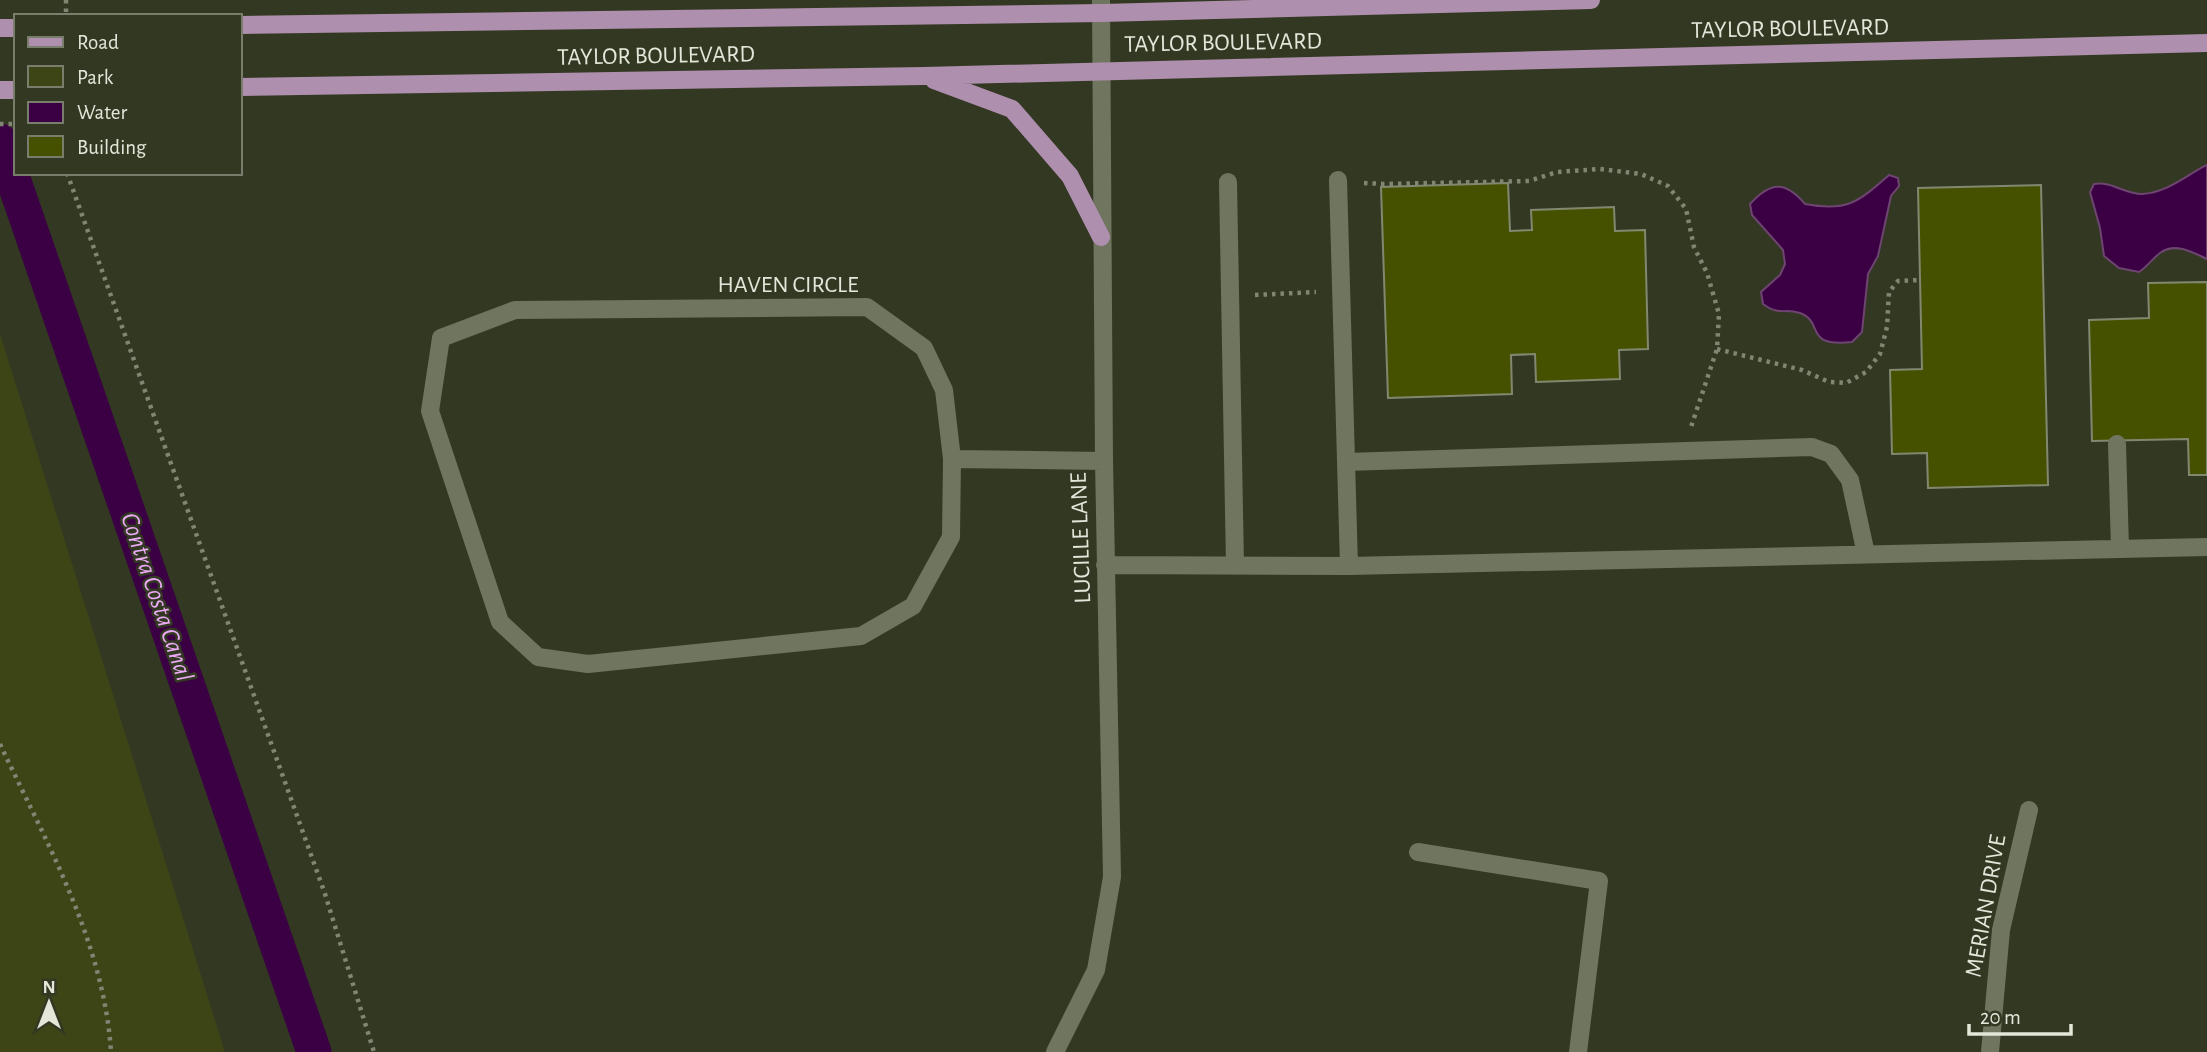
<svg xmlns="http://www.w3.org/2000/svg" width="2207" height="1052" font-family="'Alegreya Sans',sans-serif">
  <rect width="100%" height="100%" fill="#333823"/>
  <path fill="#3d4517" d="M0,334L225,1052H0Z"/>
  <path fill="#3a0043" stroke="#6d4570" stroke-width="2" d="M2207,165V259C2192,252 2175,242 2160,253C2152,259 2148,266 2139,272L2119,268L2104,256L2100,228L2090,192L2094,184C2111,181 2125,194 2142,194C2167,193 2186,175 2207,165Z
    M1889,175L1898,178L1899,186L1891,196L1878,256L1868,274L1862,332L1852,342C1802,347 1825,322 1800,313C1784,308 1779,316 1763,304L1761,292L1780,275L1785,264L1783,250L1752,215L1750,204C1770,182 1785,180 1805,204C1848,212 1858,202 1889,175Z"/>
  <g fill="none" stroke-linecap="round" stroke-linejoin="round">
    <path stroke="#3a0043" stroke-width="35" d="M0,141L314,1052"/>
  </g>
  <path fill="#465100" stroke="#828870" stroke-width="2" d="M1508,183L1510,231L1532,230L1531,210L1614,207L1615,231L1645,230L1648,349L1619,350L1620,379L1536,382L1535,354L1511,355L1512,394L1388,398L1381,187Z
    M2041,185L2048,485L1928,488L1927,453L1892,454L1890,370L1922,369L1918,188Z
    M2207,282V475H2189L2188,439L2092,441L2089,320L2149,318L2148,283Z"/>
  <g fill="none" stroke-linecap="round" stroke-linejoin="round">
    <path stroke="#818573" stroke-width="4.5" stroke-dasharray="3.5 5" stroke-linecap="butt" d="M66,0V16
      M0,124H16
      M67,173L325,894L374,1052
      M1364,183L1384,184L1529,181L1557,172L1600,169L1641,174L1668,186L1686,209L1694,247L1707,273L1719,314L1717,349L1691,427
      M1255,295L1316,292
      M1717,349L1802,370L1829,382L1846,383L1866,372L1880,354L1887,327L1889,292L1898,281L1920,280
      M0,744C46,842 104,942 111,1052"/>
    <path stroke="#6f755e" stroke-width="18" d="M1338,180L1349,566
      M1228,182L1235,566
      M867,307L924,348L944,390L952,459L951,537L913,606L861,636L588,664L538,657L500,622L430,411L441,338L515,310Z
      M2117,444L2120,549
      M952,459L1104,461
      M1346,462L1812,447L1831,454L1850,480L1866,554
      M1105,565L1349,566L2207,547
      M1418,852L1599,881L1578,1052
      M1055,1052L1096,970L1112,877L1104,461L1101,0
      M1990,1052L2001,930L2029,810"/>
    <path stroke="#ae8fad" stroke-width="18" d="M240,25L1102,13L1591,0
      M0,28H16
      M934,80L1012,109L1070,176L1101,237
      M240,87L924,76L2207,43
      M0,90H16"/>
  </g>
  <g text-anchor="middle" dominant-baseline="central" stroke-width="5" stroke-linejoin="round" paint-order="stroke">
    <g font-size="24" fill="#e3e6d9" stroke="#333823">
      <text transform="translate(1790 29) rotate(-1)">TAYLOR BOULEVARD</text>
      <text transform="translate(1223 43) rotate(-1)">TAYLOR BOULEVARD</text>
      <text transform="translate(656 56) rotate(-1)">TAYLOR BOULEVARD</text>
      <text x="788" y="285">HAVEN CIRCLE</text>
      <text transform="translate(1081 538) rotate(-92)">LUCILLE LANE</text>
      <text transform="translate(1986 906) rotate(-80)">MERIAN DRIVE</text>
    </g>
    <g font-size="26" font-style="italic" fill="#ebabf5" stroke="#333823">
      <text transform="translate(157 597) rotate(71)">Contra Costa Canal</text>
    </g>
  </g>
  <rect x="14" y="14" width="228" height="161" fill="#333823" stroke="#797e6c" stroke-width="2"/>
  <rect x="28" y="37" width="35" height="10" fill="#ae8fad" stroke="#797e6c" stroke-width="2"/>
  <text x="77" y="49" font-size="21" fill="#e3e6d9">Road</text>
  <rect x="28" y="66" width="35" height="21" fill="#3d4517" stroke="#797e6c" stroke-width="2"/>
  <text x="77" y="84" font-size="21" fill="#e3e6d9">Park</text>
  <rect x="28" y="102" width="35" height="21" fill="#3a0043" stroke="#797e6c" stroke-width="2"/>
  <text x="77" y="119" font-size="21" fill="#e3e6d9">Water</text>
  <rect x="28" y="136" width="35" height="21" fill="#465100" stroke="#797e6c" stroke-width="2"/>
  <text x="77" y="154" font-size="21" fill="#e3e6d9">Building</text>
  <g transform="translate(49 1003)" stroke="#333823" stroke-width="5" paint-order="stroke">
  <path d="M0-5L12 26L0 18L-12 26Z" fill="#e3e6d9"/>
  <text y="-10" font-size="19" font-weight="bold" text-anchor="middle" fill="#e3e6d9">N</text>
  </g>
  <path d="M1969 1024v10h102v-10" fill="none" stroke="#e3e6d9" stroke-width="3.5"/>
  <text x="1980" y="1024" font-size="21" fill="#e3e6d9" stroke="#333823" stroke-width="5" paint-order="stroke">20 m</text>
</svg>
